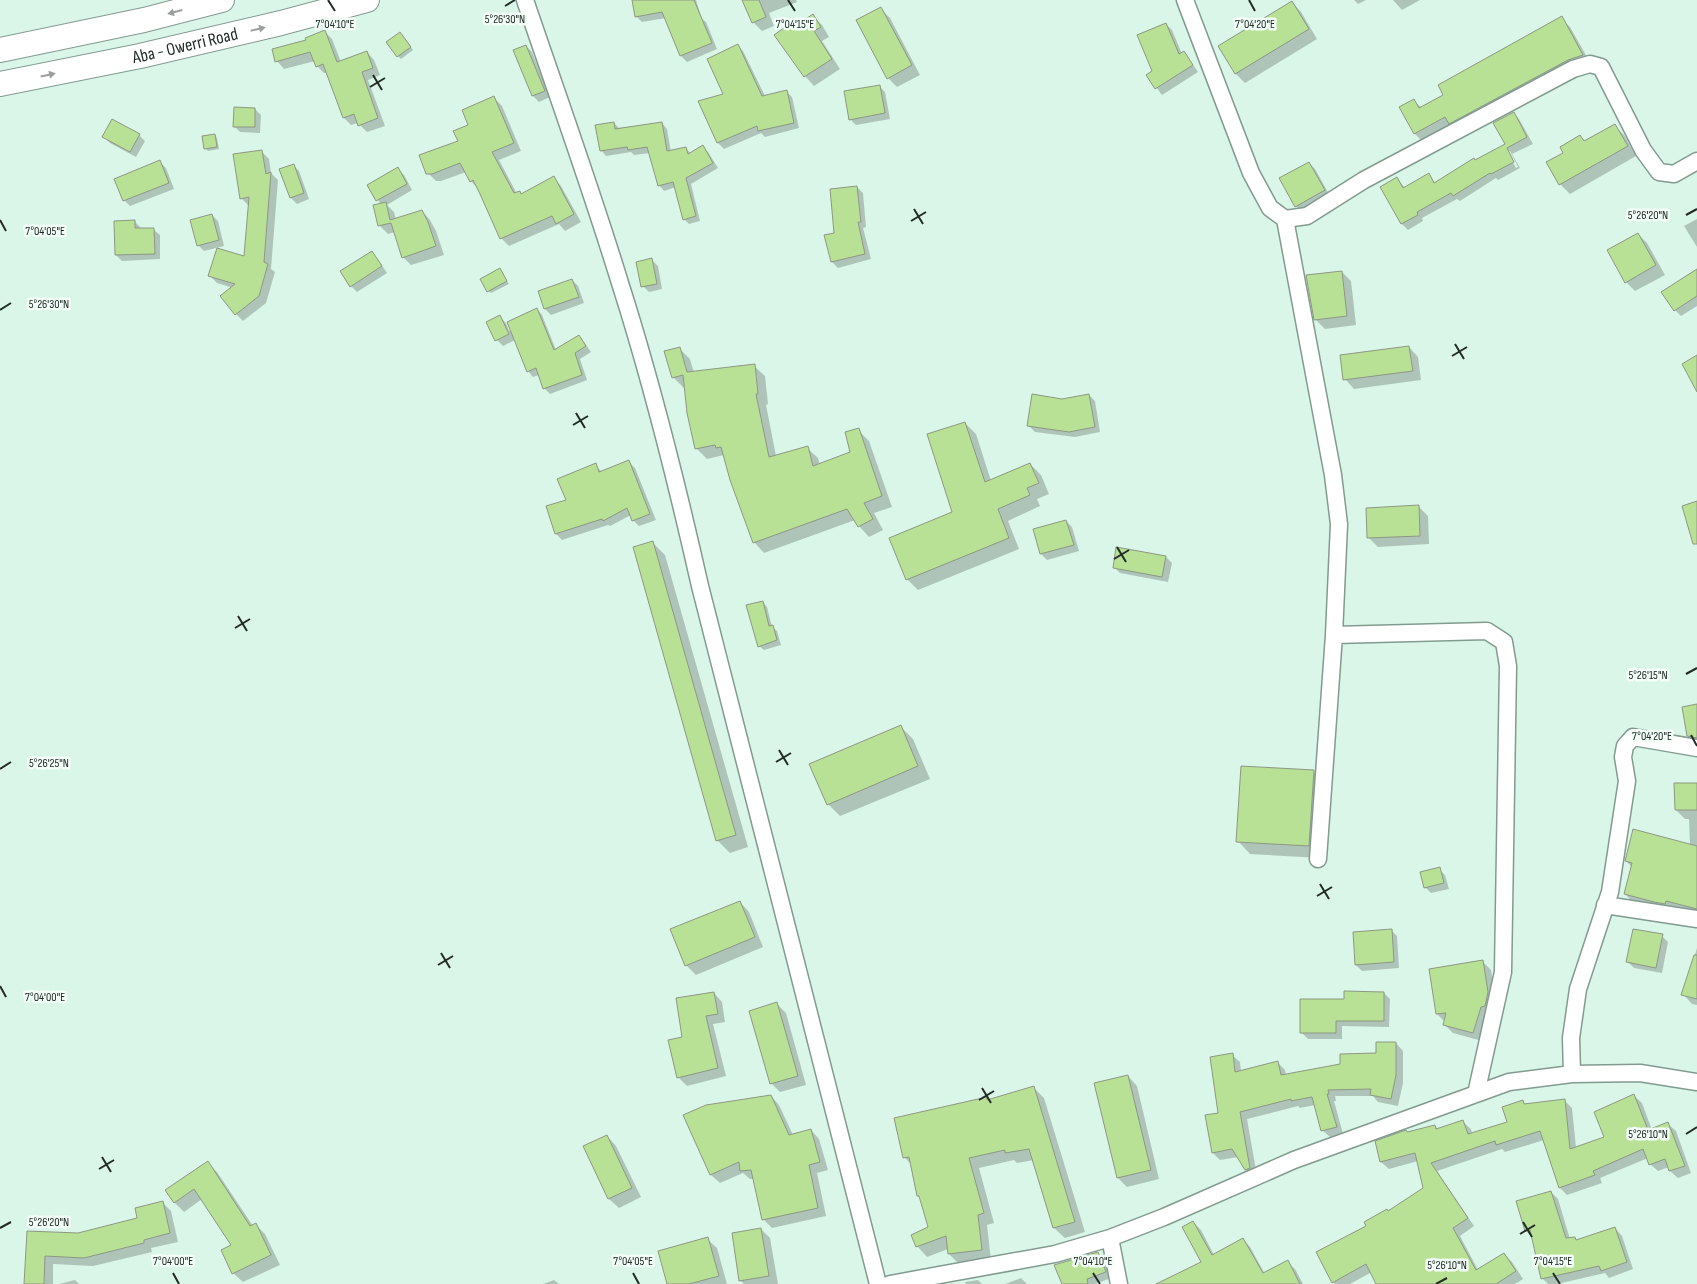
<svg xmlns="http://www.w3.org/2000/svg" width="1697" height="1284" font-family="'Sofia Sans Condensed',sans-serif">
  <rect width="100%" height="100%" fill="#daf6e8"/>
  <path fill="#0003" fill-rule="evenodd" d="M633,0H696L702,19L706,22L717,49L687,62L681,56L666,18L642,22L636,16Z
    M744,0H796L797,2L769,13L774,26L762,31L753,22Z
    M1354,0H1366L1358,4Z
    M1393,0H1420L1402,10Z
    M1292,2L1301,12L1317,39L1245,83L1236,74L1219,46Z
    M881,9L890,18L920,75L897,87L888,78Z
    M813,16L822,25L829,37L822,41L840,69L814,86L805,76Z
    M1561,18L1570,27L1591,64L1424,143L1415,134L1401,108L1414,101L1422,108L1445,96Z
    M1166,24L1172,30L1182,54L1183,53L1189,59L1198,72L1162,95L1148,76L1154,72Z
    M325,32L332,39L341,62L367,52L374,60L380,75L368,80L385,126L367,132L358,123L351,125L344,118L328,73H324L317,66L315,61L284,69L277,61Z
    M403,36L413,50L401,59L398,56Z
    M526,46L532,52L550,97L539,102L533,96L515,51Z
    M738,46L743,51L765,96L786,91L792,97L799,128L765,137L761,133L724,149L718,143L700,102L725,94Z
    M879,86L885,92L890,119L856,125L850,119Z
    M494,98L502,106L521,151L499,160L517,194L522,195L554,178L561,186L581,222L565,231L559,224L509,246L501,238L479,190L471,181L466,172L441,181H436L428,173L459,142L469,125Z
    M255,109L261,115L260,133L240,132L234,126Z
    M1513,113L1519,119L1533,144L1512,154L1520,168L1498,180L1496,178L1460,201L1457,199L1422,218L1423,221L1408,230L1402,224L1381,187L1397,178L1405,188L1429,175L1436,184L1507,145ZM1507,151H1510L1518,167L1516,168Z
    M614,123L619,128L662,123L667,129L671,152L686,148L691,154L703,147L708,152L718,168L691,184L700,221L689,224L684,219L676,187L664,191L659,185L650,153L634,155L631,152L606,156L601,150Z
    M1614,125L1624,135L1636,156L1570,194L1560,184L1548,163L1564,153L1580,136L1586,142Z
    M139,135L145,141L136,157L110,143L104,137Z
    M215,135L217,138L219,149L208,151L205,148Z
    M261,151L269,159L271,173L278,180L271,269L275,272L266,303L243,321L236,314L233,288L217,283L210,276L245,258L249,206L241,198Z
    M160,162L166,168L174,189L130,206L124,200Z
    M1309,163L1315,169L1330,196L1302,212L1296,206Z
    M293,165L299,171L309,199L297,204L291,198Z
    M398,169L404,175L412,190L387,205L394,212L396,220L422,211L430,220L436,231L444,255L411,265L403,257L395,232L388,234L380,226L375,206L381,205L369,185Z
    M857,187L863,193L866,227L863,228L871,259L838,268L832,262L836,234Z
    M212,215L218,221L224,246L204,251L198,245Z
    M1697,219V247L1684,226Z
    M134,221L140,227V230L153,229L160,235V259L122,261L116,255Z
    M1638,234L1647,243L1665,275L1635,291L1626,282Z
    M371,252L377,258L387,273L357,292L351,286Z
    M652,260L658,266L662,289L649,292L643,286Z
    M500,270L509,284L491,293L488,291Z
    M1342,272L1351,281L1356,325L1325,329L1315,319Z
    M572,280L578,286L584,303L551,315L545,309L539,292Z
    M1697,283V306L1681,316L1675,310Z
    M537,309L542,315L556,350L579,336L584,342L591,352L580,359L587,380L550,394L544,388L539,375L533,377L528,371L515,340L503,346L497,340L488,323L500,317L506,323L509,331Z
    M1409,347L1418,357L1421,380L1354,389L1345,379Z
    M679,348L690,359L694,373L754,366L765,376L768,404L766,405L776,456L807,448L818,458L820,465L852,453L858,430L869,441L892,507L874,513L883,530L869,537L859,526L855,520L764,553L754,542L724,455L707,459L696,448L686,387L684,388L673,377Z
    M1089,395L1095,401L1100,432L1075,437L1035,432L1029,426L1062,400Z
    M965,423L976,434L991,481L1030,464L1041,475L1049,494L1037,499L1040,506L1008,521L1019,549L918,590L907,579L954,513Z
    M629,462L635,468L656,520L639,526L633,520L631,515L610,526L608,525L562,540L556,534L568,501L595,465L602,472Z
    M1419,507L1428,516L1429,544L1378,547L1368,537Z
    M1066,521L1072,527L1079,551L1047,560L1041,554Z
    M652,542L665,555L748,847L730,853L717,840Z
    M1166,557L1172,563L1168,582L1120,573L1114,567Z
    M763,602L767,607L772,627L777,631L781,645L764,650L759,646Z
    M900,726L913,739L930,779L840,816L828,804Z
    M1314,772L1326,784L1321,858L1250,854L1238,841Z
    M1697,784V915L1634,903L1625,894L1632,867L1626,861L1690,846L1689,819H1685L1676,810Z
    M1439,869L1445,875L1449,889L1431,893L1425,887Z
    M740,902L749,912L763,947L696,975L686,965Z
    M1391,930L1397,936L1399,968L1362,971L1356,965Z
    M1662,936L1668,942L1662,973L1634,968L1628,962Z
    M1697,948V1005L1692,1004L1683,994Z
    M1482,961L1491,970L1496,1002L1482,1041L1453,1033L1444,1024L1445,1022L1437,1014Z
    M714,993L722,1002L725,1022L713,1024L726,1076L687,1086L678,1077L683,1038Z
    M1384,993L1390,999L1389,1027L1342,1026V1039H1308L1302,1033L1345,1000Z
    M777,1004L786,1013L806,1085L780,1092L771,1083Z
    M1396,1043L1403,1051V1083L1398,1106L1378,1102L1373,1096H1335L1336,1101H1334L1343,1134L1330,1137L1322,1130L1315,1105L1300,1108L1298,1106L1247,1119L1257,1176L1254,1177L1246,1170L1238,1157L1220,1160L1213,1153L1219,1114L1232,1055L1240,1062L1241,1072L1277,1062L1285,1070L1286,1075L1341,1065L1378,1055Z
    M1128,1076L1137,1086L1159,1179L1127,1187L1118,1178Z
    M1034,1088L1044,1098L1085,1232L1065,1238L1054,1228L1034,1160L1017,1163L1014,1160L979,1168L994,1223L987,1225L991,1260L959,1264L949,1254L948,1249L927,1257L917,1246L930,1228L921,1198L918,1196L912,1165L904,1157L986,1099L989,1101Z
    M771,1096L779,1105L793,1135L811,1130L819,1139L828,1170L817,1173L826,1216L772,1228L763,1219L754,1179H750L743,1173L720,1183L711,1175L684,1116Z
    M1634,1096L1642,1103L1652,1130L1668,1124L1676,1131L1691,1173L1678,1178L1670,1171L1669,1167L1658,1171L1650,1164L1648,1158L1600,1178L1602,1183L1567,1195L1560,1188L1544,1140L1505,1152L1502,1149L1437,1171L1474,1226L1460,1236L1478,1270L1504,1254L1512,1262L1523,1279L1515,1284H1378L1372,1272L1350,1284H1335L1333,1282L1368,1226L1425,1188L1418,1161L1389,1169L1381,1162L1408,1133L1435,1126L1439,1130L1463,1122L1471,1129L1472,1134L1508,1123L1523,1102L1526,1105L1564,1100L1572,1108L1576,1148L1606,1137Z
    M607,1136L616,1146L641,1197L619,1208L609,1199L585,1147Z
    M208,1163L217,1172L253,1226L256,1225L265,1234L280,1265L243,1282L233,1273V1246L202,1199L184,1212L174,1202Z
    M1551,1192L1558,1199L1570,1239L1574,1238L1577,1241L1615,1228L1622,1236L1633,1269L1609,1278L1605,1273L1557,1284H1548L1542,1278L1533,1238L1526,1231L1517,1202Z
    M162,1202L171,1211L178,1242L151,1248L152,1252L93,1266L53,1264V1284H26L28,1232L78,1234L139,1219Z
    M1193,1222L1201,1230L1214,1255L1243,1239L1250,1247L1265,1274L1287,1262L1295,1269L1303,1284H1159L1203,1262Z
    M761,1229L770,1238L778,1284H744L740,1280Z
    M707,1239L717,1248L727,1284H668Z
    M1098,1253L1104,1259L1111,1278L1095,1284H1064Z
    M1021,1278L1027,1284H1005Z
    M75,1280L79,1284H59Z
    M554,1280L559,1284H543Z
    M978,1280L982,1284H966L965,1282Z"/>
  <path fill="#b9e195" stroke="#8c9883" d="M632,0H694L712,43L680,56L662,12L635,17Z
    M742,0H759L766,17L752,23Z
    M1292,1L1309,29L1235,74L1218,46Z
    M881,7L912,65L887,79L856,20Z
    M813,14L821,27L814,31L832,59L804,77L774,35L791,23L794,27Z
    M1562,16L1583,55L1568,60L1449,124L1445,117L1414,134L1399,107L1414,99L1419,108L1443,95L1438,85Z
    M1166,23L1179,54L1184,51L1193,65L1155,89L1146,75L1152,71L1137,35Z
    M325,30L337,62L367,51L373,68L362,72L378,118L358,126L354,114L343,118L323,64L316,67L310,52L275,62L272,49L306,40L305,38Z
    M400,32L411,47L397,57L386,42Z
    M738,44L762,96L787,90L794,123L758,131L757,126L717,143L698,101L723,94L707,59Z
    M526,45L545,91L532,96L513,50Z
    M880,85L885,113L849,120L844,91Z
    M494,96L514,143L492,152L514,193L520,191L521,194L554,176L574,214L556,224L552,216L500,239L480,194L473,180L470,182L460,163L432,174H426L419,155L458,141L453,131L468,125L462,110Z
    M234,107L255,108V127H233Z
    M1514,112L1527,137L1507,148L1514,162L1491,174L1490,173L1453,196L1451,193L1417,212L1418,215L1401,224L1380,187L1397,177L1403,188L1429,173L1434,183L1474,158L1475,160L1505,144L1493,123Z
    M112,119L140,134L130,152L102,137Z
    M614,122L615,129L662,122L667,151L686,147L688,154L703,145L713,163L686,178L696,216L683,220L673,182L658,186L647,147L628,150L627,147L600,151L595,125Z
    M1615,124L1628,146L1559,185L1546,162L1563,153L1560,147L1580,135L1584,141Z
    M215,134L217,147L204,149L202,136Z
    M262,150L266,174L271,172L264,262L268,264L259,296L235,315L220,296L235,284L208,276L217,248L244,256L249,197L240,199L233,154Z
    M160,160L169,183L123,201L114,179Z
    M1309,162L1325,190L1295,207L1279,178Z
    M294,164L304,193L290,198L279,169Z
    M398,167L407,184L376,201L367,185Z
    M857,186L861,222H858L865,254L831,262L824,235L834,233L830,189Z
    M386,202L390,220L422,210L428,222L436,246L402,258L391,223L378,226L373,205Z
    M212,214L219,240L197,246L190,220Z
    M135,220V228H154L155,254L115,255L114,221Z
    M1638,233L1656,265L1625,283L1607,250Z
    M372,251L382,266L350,287L340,271Z
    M652,258L657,284L641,287L636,262Z
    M500,268L507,281L487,292L480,279Z
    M1697,269V296L1674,311L1661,292Z
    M1342,271L1347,316L1314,320L1306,275Z
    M572,279L579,297L544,309L538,291Z
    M537,308L554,350L579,335L586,346L575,353L582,375L543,389L536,368L527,372L507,322Z
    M500,315L509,334L495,341L486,322Z
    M1409,346L1413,371L1343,380L1340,355Z
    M680,347L687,372L755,364L758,394H756L769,457L808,446L813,466L850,452L845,432L859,428L882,496L864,503L873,519L858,527L847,509L753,543L730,480L721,447L716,448L715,445L695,449L687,413L683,375L672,378L664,351Z
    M1697,355V392L1682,364Z
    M1032,394L1062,399L1089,394L1095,427L1069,432L1027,426Z
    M965,422L985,482L1030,463L1039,483L1027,488L1030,495L998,509L1009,538L906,580L889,538L952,512L927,434Z
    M629,460L650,514L632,521L627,508L603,521L602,519L555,534L546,506L566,500L557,479L596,463L599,472Z
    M1697,501V544H1693L1682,506Z
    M1419,505L1420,536L1367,538L1366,508Z
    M1066,520L1074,545L1040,554L1033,529Z
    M653,541L736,835L716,841L633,547Z
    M1116,547L1166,556L1162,577L1113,568Z
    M763,601L769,626L773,625L777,640L758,647L746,605Z
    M1697,704V738L1687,736L1682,707Z
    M901,725L918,766L827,805L809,764Z
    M1241,766L1314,770L1309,846L1236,842Z
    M1674,783H1697V810H1675Z
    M1633,829L1697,846V909L1666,901L1665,904L1654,902L1624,894L1632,863L1625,861Z
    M1440,867L1444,883L1424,888L1420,872Z
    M740,901L755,937L685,966L670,929Z
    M1392,929L1394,962L1355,965L1353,932Z
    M1633,929L1663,934L1656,968L1626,962Z
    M1694,955H1697V999L1681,995Z
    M1483,960L1488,992L1485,1006L1481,1007L1473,1033L1443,1025L1446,1013L1436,1014L1429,969Z
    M1344,991L1384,992V1021H1336V1033H1300V999H1344Z
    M714,992L718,1014L706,1016L718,1068L677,1078L668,1040L682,1037L676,998Z
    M777,1002L798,1076L770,1084L749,1011Z
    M1376,1042H1396V1075L1391,1099L1370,1095L1371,1089L1328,1090L1329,1094H1327L1337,1127L1321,1131L1312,1097L1291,1101V1099L1240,1112L1250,1168L1245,1170L1232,1149L1212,1153L1205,1115L1218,1113L1210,1057L1233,1053L1235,1072L1278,1061L1281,1075L1340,1064V1054L1376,1053Z
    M1128,1075L1151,1170L1117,1178L1094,1083Z
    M1034,1086L1075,1222L1053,1228L1029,1149L1005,1153V1150L969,1158L984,1213L978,1215L982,1250L948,1254L946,1236L916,1247L911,1235L928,1227L919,1196H917L909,1157L903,1158L894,1118L987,1097V1100Z
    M1634,1094L1648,1130L1668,1122L1685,1166L1669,1171L1665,1159L1649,1165L1643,1149L1593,1171L1595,1175L1559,1188L1540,1131L1496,1145L1495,1141L1431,1163L1468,1218L1453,1228L1476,1270L1504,1253L1516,1271L1496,1284H1376L1366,1264L1332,1283L1316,1252L1366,1226L1364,1222L1387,1209L1388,1211L1423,1188L1415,1153L1380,1162L1375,1141L1406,1130L1407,1132L1435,1125L1436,1129L1463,1120L1468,1134L1507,1122L1502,1107L1523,1100L1524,1104L1565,1099L1570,1149L1604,1137L1594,1112Z
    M771,1095L789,1135L811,1129L820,1162L809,1165L818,1208L762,1220L751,1170L740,1171L739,1162L710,1175L683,1115L706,1105Z
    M607,1135L632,1188L608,1199L583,1146Z
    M208,1161L250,1226L256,1223L271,1255L232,1274L221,1250L231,1245L194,1189L174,1203L165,1190Z
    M1551,1191L1566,1238L1575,1237L1576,1240L1615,1227L1627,1262L1601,1271L1599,1266L1541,1279L1530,1230L1525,1231L1516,1201Z
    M163,1201L170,1233L144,1240V1243L84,1258L45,1256L44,1284H24L27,1231L78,1233L137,1218L135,1208Z
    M1193,1221L1212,1255L1243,1238L1263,1273L1288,1260L1300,1284H1156L1201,1262L1182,1227Z
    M761,1228L769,1276L739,1281L732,1233Z
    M708,1237L719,1276L689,1284H667L658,1251Z
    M1098,1252L1106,1272L1087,1279L1088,1284H1062L1054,1265Z"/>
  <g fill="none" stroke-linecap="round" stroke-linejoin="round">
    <g stroke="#829b8f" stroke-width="19">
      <path id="minor" d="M525,0C557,94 591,188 620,283C652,383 677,484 700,586L878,1284
        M1185,0L1251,173L1270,208L1285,219L1307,216L1364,180L1573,69L1590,64L1601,67L1643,150L1659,172L1674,174L1697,161
        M1285,219L1333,475L1339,524L1334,635L1318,859
        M1334,635L1487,631L1504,642L1508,666L1503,972L1476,1094
        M1605,905L1697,919
        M1572,1074L1571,1038L1578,989L1610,892L1627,781L1623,757L1625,746L1633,737L1697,748
        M1110,1238L1119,1284
        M890,1284L1055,1254L1110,1238L1164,1217L1294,1160L1509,1082L1572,1074L1640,1073L1697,1082"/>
    </g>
    <g stroke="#829b8f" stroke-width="26">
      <g id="highway">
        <path d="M0,50L144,20L222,0"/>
        <path id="s1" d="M0,84L140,56L281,23L367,0"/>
      </g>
    </g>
    <use href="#minor" stroke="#fff" stroke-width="16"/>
    <use href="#highway" stroke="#fff" stroke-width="24"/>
  </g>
  <defs><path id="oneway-solid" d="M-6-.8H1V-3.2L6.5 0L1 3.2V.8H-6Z" transform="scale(1.25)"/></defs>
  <g fill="#9ba09e">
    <use href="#oneway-solid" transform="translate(175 12) rotate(165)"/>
    <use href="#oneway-solid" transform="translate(258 29) rotate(-13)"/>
    <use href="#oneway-solid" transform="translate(48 75) rotate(-12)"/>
  </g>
  <path fill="none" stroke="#212c27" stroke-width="2" d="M328,0L335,11M788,0L795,11M1249,0L1255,11M505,6L515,0M373,75L382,90M370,87L385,78M914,209L923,224M1686,215L1697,209M0,220L6,231M911,221L926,212M0,310L11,303M1455,344L1464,359M1452,356L1467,347M576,413L585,428M573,425L588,416M1117,547L1126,562M1114,559L1129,550M238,616L247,631M235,628L250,619M1686,674L1697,668M1691,735L1697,746M779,750L788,765M776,762L791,753M0,769L11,762M1320,884L1329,899M1317,896L1332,887M441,953L450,968M438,965L453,956M0,986L6,997M982,1088L991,1103M979,1100L994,1091M1686,1134L1697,1127M102,1157L111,1172M99,1169L114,1160M1523,1222L1532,1237M0,1228L11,1222M1520,1234L1535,1225M173,1273L179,1284M633,1273L639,1284M1093,1273L1100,1284M1553,1273L1560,1284M1436,1284L1447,1278"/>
  <g text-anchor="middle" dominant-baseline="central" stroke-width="5" stroke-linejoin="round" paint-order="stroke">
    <g font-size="18" fill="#212c27" stroke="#f3fef9">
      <text stroke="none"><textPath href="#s1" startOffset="189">Aba - Owerri Road</textPath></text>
    </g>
  </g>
  <g font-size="12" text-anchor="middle" fill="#212c27" stroke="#f3fef9" stroke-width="5" stroke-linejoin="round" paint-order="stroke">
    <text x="505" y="23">5°26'30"N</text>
    <text x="335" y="28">7°04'10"E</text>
    <text x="795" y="28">7°04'15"E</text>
    <text x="1255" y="28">7°04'20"E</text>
    <text x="1648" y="219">5°26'20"N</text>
    <text x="45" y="235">7°04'05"E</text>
    <text x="49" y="308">5°26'30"N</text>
    <text x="1648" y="679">5°26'15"N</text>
    <text x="1652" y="740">7°04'20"E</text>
    <text x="49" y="767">5°26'25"N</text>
    <text x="45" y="1001">7°04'00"E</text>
    <text x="1648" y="1138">5°26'10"N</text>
    <text x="49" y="1226">5°26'20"N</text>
    <text x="173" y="1265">7°04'00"E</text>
    <text x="633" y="1265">7°04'05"E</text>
    <text x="1093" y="1265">7°04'10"E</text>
    <text x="1553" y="1265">7°04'15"E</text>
    <text x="1447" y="1269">5°26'10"N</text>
  </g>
</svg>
